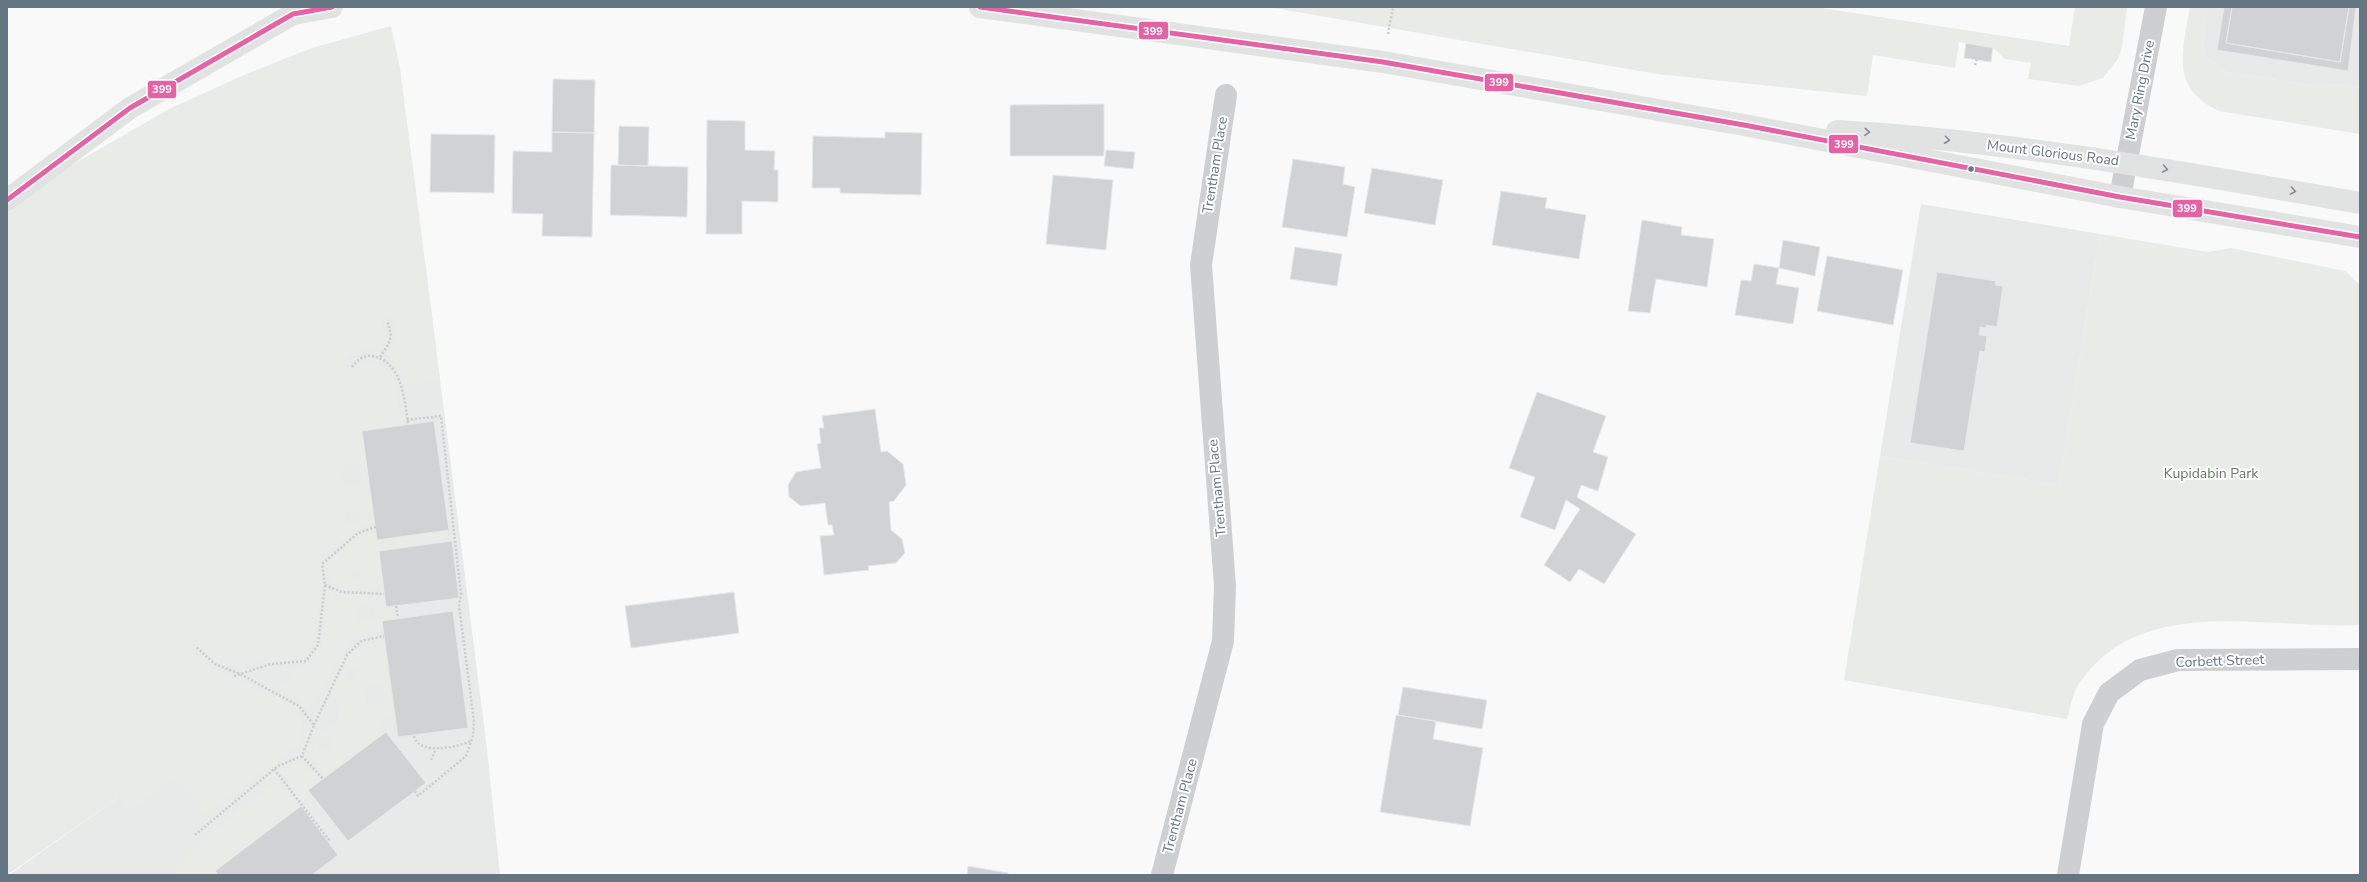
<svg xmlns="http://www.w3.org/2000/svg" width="2367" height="882" font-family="'Nunito Sans',sans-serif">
  <rect width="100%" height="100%" fill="#f9f9f9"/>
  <path fill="#e8e9e9" d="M2208,7H2360V88L2338,84L2320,87L2227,72L2206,58L2202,47Z
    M1921,204L2100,234L2059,485L1880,456Z
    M425,261L487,749L500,875H9L160,768L189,647L360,287Z"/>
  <path fill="#e8ebe6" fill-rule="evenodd" d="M1268,7H1815L2069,46L2075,7H2127L2122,48L2118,59L2103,78L2079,86L2028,79L2031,63L2005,59L1993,48L1959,42L1955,68L1873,55L1867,96L1657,74Z
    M2190,7H2208L2202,47L2206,58L2227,72L2320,87L2338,84L2360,88V134L2219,111C2169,88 2183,51 2190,7Z
    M391,26L400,68L425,261L391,275L425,262L440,381L406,386C402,373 398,362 386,355C397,339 400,335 391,316L382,320L386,337L378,351C360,349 356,348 343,363L353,371L358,364L373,361L389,371L395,386L403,425L362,431L375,522L357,528L321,559V580L316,639L307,656L228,666L217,662L194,639L190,647L204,664L287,702L301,716L303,730L298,746L206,814L175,777L131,812L119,797L7,875V208L34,187L169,109L244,75L312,48ZM352,464L362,469L364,477L357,486L350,487L341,480C340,471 343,465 352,464ZM352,509L360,513V518L356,524L349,523L346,519L348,512Z
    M2100,234L2208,252L2231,248L2345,271L2360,285V625C2266,630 2138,591 2077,687C2072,696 2070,709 2067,719L1844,680L1880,456L2059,485Z
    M449,530L452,541L379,551L384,591L360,590L335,585L329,578V562L367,532ZM354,569L360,571L361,578L356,581L350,577V573Z
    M329,591L335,594L385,599L386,607L391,606L393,619L382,621L383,632L364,634L350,643L335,665L326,686L307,710L293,696L274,685C284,685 289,683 293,674L289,669C296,667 305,666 310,662C328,650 327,610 329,591ZM358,605L372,607L375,616L363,621L357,620L354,614Z
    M384,640L394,715C386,716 383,720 380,728L383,734L326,776L309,754L321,732L337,722L339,710L333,689C347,660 350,645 384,640ZM349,668H355L357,672L354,680H350L345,675ZM378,683L382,687L384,701L380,704L367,705L364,685ZM325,736L330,737L333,743L328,751L321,749L318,745L319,740Z
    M300,763L320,781L309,790L312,794L303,801L279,769Z
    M276,781L298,808L215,871L218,875H174L176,866L217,828Z"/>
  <path fill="#d0d2d3" stroke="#e8e8e8" d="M2224,7H2232L2226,43L2340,62L2349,7H2356L2348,71L2217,50Z
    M2232,7H2349L2340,62L2226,43Z
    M1966,43L1993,48L1991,62L1964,58Z
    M553,79L595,80L594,133L552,132Z
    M1104,104V156H1010V105Z
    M707,120L745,121V150L775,151L774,170H778V202L742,201V234H706Z
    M619,126L649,127L648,166L618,165Z
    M552,132L594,133L592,237L542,236L543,214L512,213L513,151L552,152Z
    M885,132L922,133L921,195L840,193V188H812L813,136L885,138Z
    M431,134L495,135L494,193L430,192Z
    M1106,150L1135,152L1133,169L1104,166Z
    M1293,159L1345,167L1343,184L1355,187L1347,237L1282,227Z
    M611,165L688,167L687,217L610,215Z
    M1372,168L1443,180L1435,225L1364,213Z
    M1053,175L1113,180L1106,250L1046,244Z
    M1501,191L1547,198L1545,208L1586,215L1579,259L1492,245Z
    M1642,220L1682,227L1681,235L1714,239L1707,287L1656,279L1650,313L1628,311Z
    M1783,240L1820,247L1815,276L1779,268Z
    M1295,247L1342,254L1337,286L1290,279Z
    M1827,256L1903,270L1893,325L1817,311Z
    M1754,264L1779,268L1776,284L1799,288L1793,324L1735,315L1741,280L1751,281Z
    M1937,272L1996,281L1995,285L2003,286L1997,327L1986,325V328L1980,327L1979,335L1987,336L1985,352L1980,351L1964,451L1910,443Z
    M1537,392L1606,416L1593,452L1608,457L1598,491L1581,485L1577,497L1636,534L1604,584L1579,569L1570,582L1544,565L1580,509L1566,500L1555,530L1520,517L1535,477L1509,468Z
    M875,409L881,452L887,451L903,464L906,485L894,501L889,502L891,530L902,539L905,553L896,563L868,566L869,570L824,575L820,536L834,535L832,525H828L825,503L801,506L789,497L788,485L796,472L821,468L817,444L821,443L819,428H824L822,416Z
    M434,421L449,530L377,540L362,431Z
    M452,541L459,598L386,607L379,551Z
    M734,592L739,633L631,648L625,606Z
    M453,611L468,728L398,737L382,621Z
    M1403,687L1487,700L1482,729L1398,715Z
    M1396,715L1436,721L1433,739L1483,748L1470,826L1380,812Z
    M386,732L426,783L348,841L308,790Z
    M301,806L338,855L312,875H218L215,871Z
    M968,866L1008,873V875H967Z"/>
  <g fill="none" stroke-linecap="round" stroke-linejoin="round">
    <path stroke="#cbcccd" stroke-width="2.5" stroke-dasharray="2 2" stroke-linecap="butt" d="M1388,34L1393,7
      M1975,65L1977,59
      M380,357C390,342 394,339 387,321
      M352,367C357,360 363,355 372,356C402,361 405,400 408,424
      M407,420L441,416L461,594L459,605L474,722L473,736L466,756L418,796L415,791
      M325,585L342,592L384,594
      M396,606L398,618
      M234,676L271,664L306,661L318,645L325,585L322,564L358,533L376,527
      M314,725L347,655L361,641L384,636
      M414,736C419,756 458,747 471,741
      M302,756L323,779
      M431,760L436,749
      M274,769L329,840L328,841
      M195,835L278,766L302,756L314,725L299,706L240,674L215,664L196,647"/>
    <path stroke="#cecfd0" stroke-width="22" d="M2120,197L2156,7
      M1162,875L1223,641L1225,586L1201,265L1226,95
      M2068,875L2093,724L2109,693L2140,670L2178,660L2360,659"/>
    <path stroke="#e1e2e2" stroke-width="22" d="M980,7L1383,62L1744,125L2120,197L2360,237
      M1837,131C2013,141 2187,173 2360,203
      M7,200L130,108L293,14L332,7"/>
    <g stroke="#fff" stroke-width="8">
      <path id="bus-1" d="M980,7L1383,62L1744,125L2120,197L2360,237
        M7,200L130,108L293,14L332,7"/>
    </g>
    <use href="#bus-1" stroke="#e463a4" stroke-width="5"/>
  </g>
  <defs><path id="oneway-chevron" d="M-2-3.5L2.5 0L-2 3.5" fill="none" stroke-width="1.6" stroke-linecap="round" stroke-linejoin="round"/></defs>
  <g stroke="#7e8c96">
    <use href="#oneway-chevron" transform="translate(1867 132) rotate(3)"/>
    <use href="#oneway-chevron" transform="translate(1947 140) rotate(7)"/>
    <use href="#oneway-chevron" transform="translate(2165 169) rotate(10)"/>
    <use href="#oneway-chevron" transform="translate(2293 191) rotate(10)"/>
  </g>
  <circle fill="#657683" stroke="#fff" stroke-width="1.5" cx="1971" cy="169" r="3.5"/>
  <g text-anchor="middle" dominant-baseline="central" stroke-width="4" stroke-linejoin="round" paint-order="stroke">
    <g font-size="14" fill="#657683" stroke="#fff">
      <text transform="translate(2140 90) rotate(-79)">Mary Ring Drive</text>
      <text transform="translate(2053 153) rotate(7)">Mount Glorious Road</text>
      <text transform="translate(1215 165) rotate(-81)">Trentham Place</text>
      <text transform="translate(1217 488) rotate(-95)">Trentham Place</text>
      <text transform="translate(2220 661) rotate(-2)">Corbett Street</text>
      <text transform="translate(1180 806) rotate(-75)">Trentham Place</text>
    </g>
    <g font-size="14" fill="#687a64" stroke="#fff">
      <text x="2211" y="473">Kupidabin Park</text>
    </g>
  </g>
  <g stroke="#fff" stroke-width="1.5">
    <rect x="1138" y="21" width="31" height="19" rx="4" fill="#e463a4"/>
    <rect x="1484" y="73" width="30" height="19" rx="4" fill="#e463a4"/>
    <rect x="147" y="80" width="30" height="19" rx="4" fill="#e463a4"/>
    <rect x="1828" y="134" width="31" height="20" rx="4" fill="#e463a4"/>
    <rect x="2172" y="199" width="31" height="19" rx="4" fill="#e463a4"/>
  </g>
  <g font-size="11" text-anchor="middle" font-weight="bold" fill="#fff">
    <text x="1153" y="35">399</text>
    <text x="1499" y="86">399</text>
    <text x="162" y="93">399</text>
    <text x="1844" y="148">399</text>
    <text x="2187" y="212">399</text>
  </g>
  <rect width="2367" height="882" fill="none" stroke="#657683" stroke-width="16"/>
</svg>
